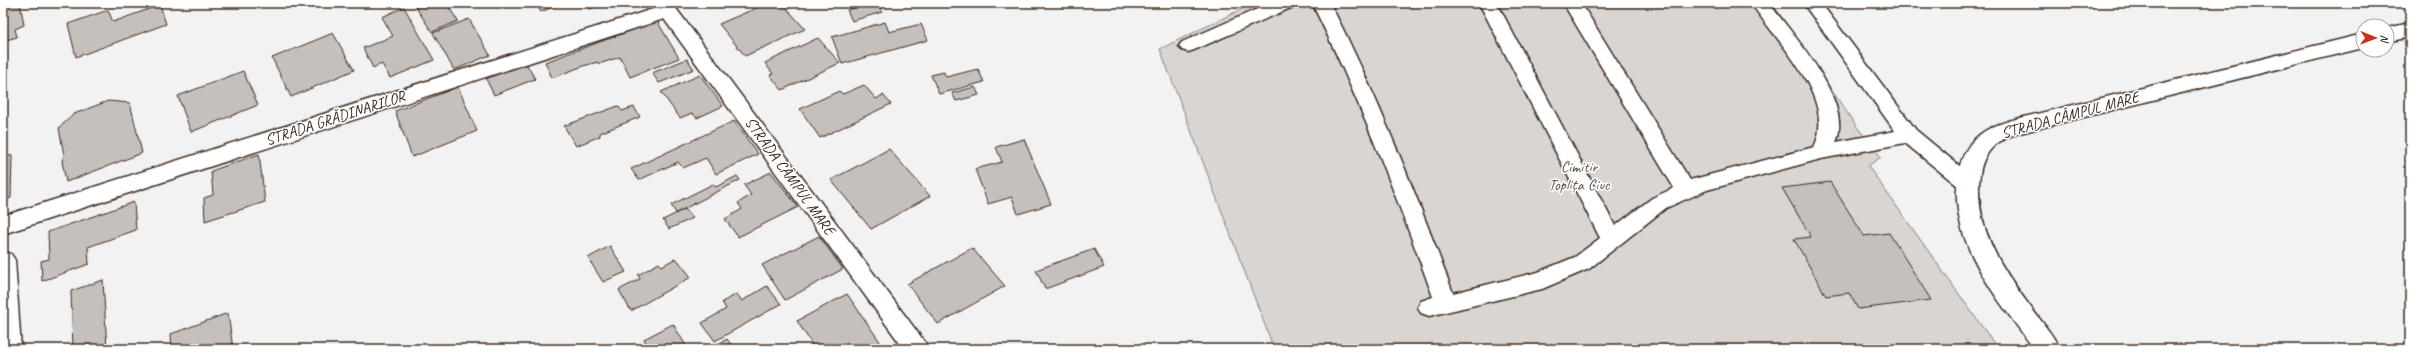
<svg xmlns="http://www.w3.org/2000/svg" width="2413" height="352" font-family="Caveat,sans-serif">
  <rect width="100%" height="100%" fill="#f3f2f2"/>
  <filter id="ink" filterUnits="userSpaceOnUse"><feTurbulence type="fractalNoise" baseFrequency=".025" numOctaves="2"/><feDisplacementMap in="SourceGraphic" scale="8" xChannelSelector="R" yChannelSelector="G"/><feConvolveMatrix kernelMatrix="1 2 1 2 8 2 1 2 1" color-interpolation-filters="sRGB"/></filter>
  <g filter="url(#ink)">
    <path fill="#d8d5d2" stroke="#8a8078" d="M1254,3H1772L1857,127L1881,157L1868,166L1998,349H1274L1160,49Z"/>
    <path fill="#c6c0bd" stroke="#3b2a1e" d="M3,3H20L24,25L15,29L17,37L3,41Z
      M422,3H446L458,21L432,32L415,6Z
      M535,3H562L541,12Z
      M586,3H604L590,9Z
      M768,3H782L805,29L745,56L719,24Z
      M870,3H878L882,12L852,21L847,10Z
      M160,5L166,24L76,57L68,24L108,10L113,22Z
      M404,7L434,60L390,78L382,64L373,68L363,48L393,36L382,17Z
      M469,19L490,55L454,70L433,33Z
      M657,21L679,58L630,77L620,57L599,64L598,62L583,66L552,78L545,62Z
      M885,22L889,32L921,24L928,40L842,64L832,37Z
      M333,33L354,70L291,97L272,58Z
      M818,38L840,63L782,90L770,75L773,74L765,63Z
      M687,59L694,69L659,83L652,73Z
      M526,63L535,79L494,95L486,79Z
      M978,69L984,82L939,94L931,75L944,72L946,77Z
      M243,71L258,105L191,132L178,96Z
      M700,75L723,106L697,118L692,113L680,118L661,92Z
      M864,85L876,99L883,95L891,104L820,138L800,109L839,91L843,94Z
      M458,87L477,131L412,157L395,111Z
      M975,87L979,95L956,101L952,93Z
      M108,101L130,103L142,153L66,182L62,161L64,155L59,128L74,114Z
      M618,106L622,111L634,107L640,117L600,133V136L576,146L564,126Z
      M734,121L758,154L716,174L706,158L683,168L678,162L639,180L631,169Z
      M1024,139L1051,204L1018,214L1012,197L988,204L975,169L1002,162L996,147Z
      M889,149L930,196L871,229L831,180Z
      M259,154L265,202L205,221L204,198L213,195L211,171Z
      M12,155L11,198L3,201V158Z
      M771,172L798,207L738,237L725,219L742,209L738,203L751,195L744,185Z
      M737,176L740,180L676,213L671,205L713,184L716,187Z
      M1830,182L1864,236L1889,233L1931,300L1858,309L1849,293L1826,296L1794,239L1811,237L1782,188Z
      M134,202L136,230L88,247L89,264L42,281L41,261L49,259L48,232Z
      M685,209L693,218L669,229L663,220Z
      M819,236L843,269L785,300L762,265Z
      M610,246L626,272L603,282L588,258Z
      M972,248L1005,286L938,324L907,284Z
      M1094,249L1104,267L1045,289L1036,270Z
      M676,258L691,277L631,311L619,290L640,279L638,275L659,263L662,266Z
      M103,280L107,349H73L71,291Z
      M767,286L781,304L715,341L702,323L726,309L722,302L737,294L742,301Z
      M847,294L885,349H815L797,321Z
      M228,313L233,349H172L171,334Z
      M673,324L688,349H649L644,339Z
      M727,339L734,349H709Z"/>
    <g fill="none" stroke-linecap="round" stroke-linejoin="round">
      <g stroke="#3b2a1e" stroke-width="3">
        <path id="service" d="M1271,3H1296L1293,7L1194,50L1188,52L1182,50L1179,46L1182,42Z
          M1312,3H1330C1378,97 1416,194 1453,293L1538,272L1575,257L1600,238L1479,3H1497L1615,226L1652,198L1674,188L1563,3H1581L1690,180L1814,147C1838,99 1775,40 1751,3H1769C1792,34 1854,101 1836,142L1895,131L1803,3H1821L1916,130L1973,177L1976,182L1973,187L1966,189L1959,187L1905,143L1821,159L1707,190L1666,208L1589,269L1542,289L1429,316L1421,313L1418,307L1421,301L1433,297C1397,197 1359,98 1312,3Z"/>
      </g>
      <g stroke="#3b2a1e" stroke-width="3">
        <path id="minor" d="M652,3H672L930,349H904L664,19L3,234V216L656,8Z
          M2410,23V37L2387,42V28Z
          M2363,34V48L2016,134C1996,140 1983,153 1980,174C1973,227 2002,269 2032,309C2042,322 2053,335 2060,349H2034C1998,299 1948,242 1958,176C1963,140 1984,127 2016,119Z
          M3,251L11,254L15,260L21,349H3Z"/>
      </g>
      <use href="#service" fill="#fff" fill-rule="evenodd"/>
      <use href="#minor" fill="#fff" fill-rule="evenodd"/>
    </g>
  </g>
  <g text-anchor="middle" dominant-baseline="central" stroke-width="3" stroke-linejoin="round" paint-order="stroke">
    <g font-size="16" fill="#3b2a1e" stroke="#fff">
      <text transform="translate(2070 115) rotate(-15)">STRADA CÂMPUL MARE</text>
      <text transform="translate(335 118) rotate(-18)">STRADA GRĂDINARILOR</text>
      <text transform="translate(790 176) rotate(54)">STRADA CÂMPUL MARE</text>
    </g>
    <g font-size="16" fill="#62554b" stroke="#fff">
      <text x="1579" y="167">Cimitir<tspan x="1579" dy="18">Toplița Ciuc</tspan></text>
    </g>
  </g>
  <rect width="2413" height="352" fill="none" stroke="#fff" stroke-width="16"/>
  <rect x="8" y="8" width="2397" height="336" fill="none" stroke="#3b2a1e" stroke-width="1.5" filter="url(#ink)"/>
  <g transform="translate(2375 38) rotate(91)"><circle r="19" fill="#ffffff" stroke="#b1aaa5"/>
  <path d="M0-3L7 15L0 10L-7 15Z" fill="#c8321e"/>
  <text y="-6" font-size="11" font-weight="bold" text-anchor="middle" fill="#3b2a1e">N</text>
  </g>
</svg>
